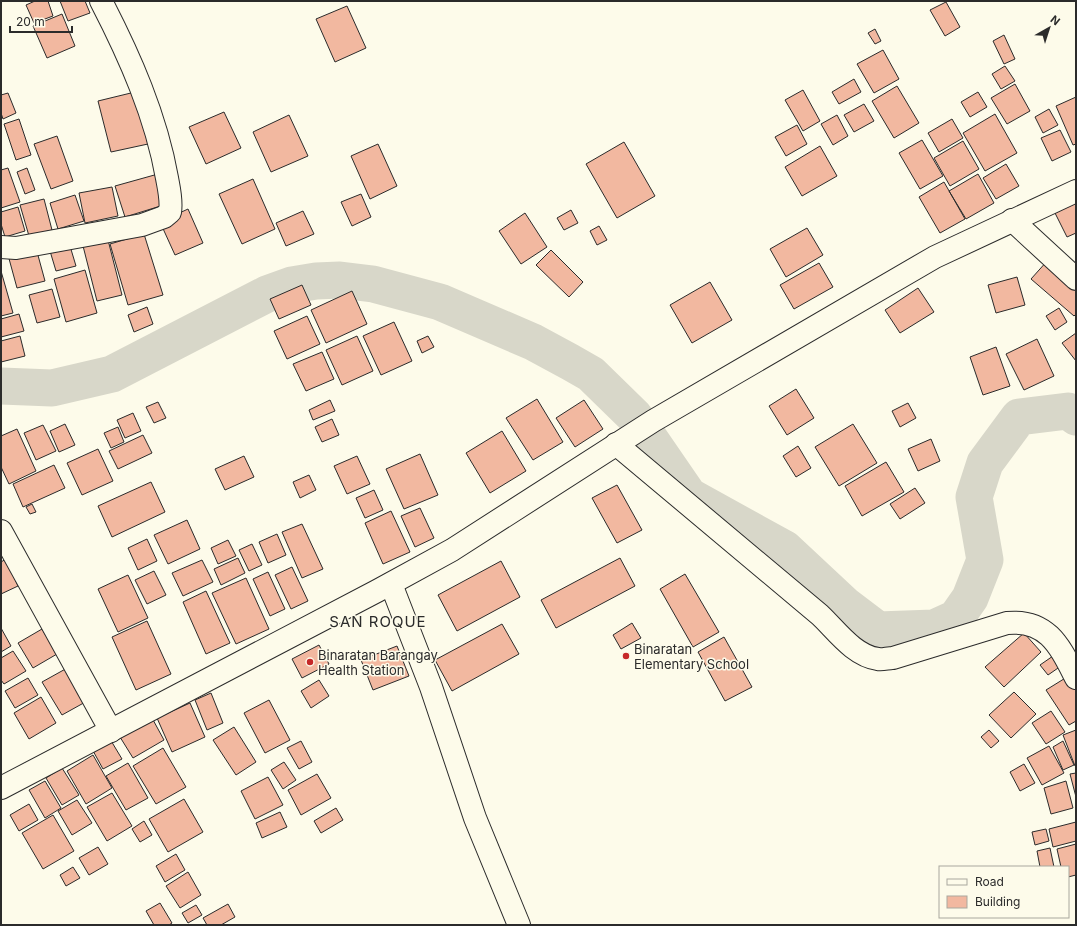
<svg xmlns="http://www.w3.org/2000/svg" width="1077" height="926" font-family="Inter,sans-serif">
  <rect width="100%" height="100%" fill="#fdfbea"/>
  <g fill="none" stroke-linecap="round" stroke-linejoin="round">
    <path stroke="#d8d7c9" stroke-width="37" d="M1,386L52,388L112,374L267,294L292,285L316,281L340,280L373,284L440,302L533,342L570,362L591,374L634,416L689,496L785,549L845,605L878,630L934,628L956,618L970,598L985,560L974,497L985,463L1019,417L1068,411L1076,417"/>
  </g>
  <path fill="#f2b8a0" stroke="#2b2b2b" d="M35,1H48L53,16L34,23L26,5Z
    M60,1H85L90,13L68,21Z
    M946,2L960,27L945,36L930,10Z
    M347,6L366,48L335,62L316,19Z
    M62,14L75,46L47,58L33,26Z
    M875,29L881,41L875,44L868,33Z
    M1004,35L1015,59L1004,64L993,41Z
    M883,50L899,79L874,93L857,64Z
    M1005,66L1015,81L1001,89L992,74Z
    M854,79L861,92L839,104L832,92Z
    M1015,84L1030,111L1007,124L991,98Z
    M897,86L919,123L894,138L872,101Z
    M803,90L820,121L803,131L785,100Z
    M135,92L148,144L111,152L98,101Z
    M978,92L987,107L970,117L961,102Z
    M8,93L16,113L3,119L1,113V95Z
    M1076,97V144L1073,145L1056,106Z
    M864,104L874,121L854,132L844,115Z
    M1049,109L1058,125L1043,133L1035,117Z
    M224,112L241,148L206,164L189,127Z
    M995,114L1017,153L985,171L963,133Z
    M289,115L308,156L271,172L253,132Z
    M837,115L848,136L833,145L821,124Z
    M19,119L31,155L16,160L4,124Z
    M952,119L963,138L939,152L928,133Z
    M797,125L807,144L786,156L775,137Z
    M1060,130L1071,152L1052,161L1041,138Z
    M57,136L73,181L51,189L34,144Z
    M922,140L943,176L920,189L899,153Z
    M963,141L979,169L950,186L934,158Z
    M624,142L655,196L617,218L586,164Z
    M378,144L397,186L370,199L351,156Z
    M820,146L837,176L802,196L785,167Z
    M1006,164L1019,186L996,199L983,178Z
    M8,168L20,202L1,208V170Z
    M27,168L35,190L25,194L17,172Z
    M158,174L167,204L125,217L115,186Z
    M978,174L994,203L966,219L949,191Z
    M253,179L275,229L242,244L219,194Z
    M944,182L965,219L940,233L919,197Z
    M112,187L118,216L85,223L79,193Z
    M361,194L371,217L352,226L341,202Z
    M75,195L84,221L58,229L50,203Z
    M44,199L52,230L29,236L20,205Z
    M1076,203V233L1067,237L1055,213Z
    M18,207L25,231L5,237L1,224V212Z
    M188,209L203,243L175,255L160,222Z
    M571,210L578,223L564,230L557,218Z
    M303,211L314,234L286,246L276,223Z
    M525,213L547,247L521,264L499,231Z
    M599,226L607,240L597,245L590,231Z
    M807,228L823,255L786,277L770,249Z
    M144,234L163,295L128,305L110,244Z
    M107,236L122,295L97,301L82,242Z
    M70,246L76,266L56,271L50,251Z
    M36,248L45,281L17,288L8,255Z
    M551,250L583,282L569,297L536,265Z
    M1048,260L1076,285V314L1074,316L1031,279Z
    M819,263L833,287L794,309L780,285Z
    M85,270L97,313L66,322L54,279Z
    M1,271L13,313L1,316Z
    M1017,277L1025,305L996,313L988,285Z
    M710,282L732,320L692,343L670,305Z
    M302,285L311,305L279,319L270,299Z
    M918,288L934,312L900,333L885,310Z
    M52,289L60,317L37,323L29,295Z
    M352,291L367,324L326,343L311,310Z
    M147,307L153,324L134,332L128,315Z
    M1059,308L1067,322L1055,330L1046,316Z
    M19,314L24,331L1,337V319Z
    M307,316L320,344L287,359L274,331Z
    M394,322L412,361L381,375L363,336Z
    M1076,333V361L1062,343Z
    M20,336L25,356L1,362V341Z
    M357,336L373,371L342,385L326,350Z
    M428,336L434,347L422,353L417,341Z
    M1037,339L1054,376L1024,390L1006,354Z
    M996,347L1010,386L983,395L970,357Z
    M322,352L334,379L306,391L293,364Z
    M796,389L814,418L787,435L769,406Z
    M537,399L563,442L533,460L506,418Z
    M330,400L335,411L313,420L309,410Z
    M584,400L603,429L575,447L556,418Z
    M158,402L166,418L154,423L146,407Z
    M908,403L916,418L900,427L892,411Z
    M133,413L141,431L125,438L117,420Z
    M332,419L339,435L322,442L315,427Z
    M65,424L75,445L59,452L50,431Z
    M853,424L877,463L839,486L815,447Z
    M43,425L56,451L36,460L24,433Z
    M118,427L124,442L111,448L104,433Z
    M17,429L36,471L9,484L1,467V436Z
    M502,431L526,471L490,493L466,453Z
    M143,435L152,453L118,469L109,451Z
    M931,439L940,461L918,471L908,449Z
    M798,446L811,468L796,477L783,456Z
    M98,449L113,481L82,495L67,463Z
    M420,454L438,495L404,509L386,469Z
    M244,456L254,477L225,490L215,469Z
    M357,456L370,484L347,494L334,466Z
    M886,462L904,492L862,516L845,486Z
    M54,465L65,488L23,507L13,484Z
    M309,475L316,490L300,498L293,482Z
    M151,482L165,512L112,537L98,506Z
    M617,485L642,530L617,543L592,498Z
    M915,488L925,503L900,519L890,504Z
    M374,490L383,510L365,518L356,498Z
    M32,504L36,512L30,514L26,507Z
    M420,508L434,538L415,547L401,516Z
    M391,511L410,552L383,564L365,523Z
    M187,520L200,549L168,564L154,535Z
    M302,524L323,569L302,578L282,532Z
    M277,534L286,555L268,563L259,542Z
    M147,539L157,561L138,570L128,548Z
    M228,540L236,556L218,564L211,548Z
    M252,544L262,565L249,571L239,550Z
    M238,558L245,573L221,585L214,569Z
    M620,558L635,586L556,628L541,600Z
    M6,559L18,586L1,594V562Z
    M202,560L213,582L183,596L172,573Z
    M501,561L520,597L457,631L438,595Z
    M292,567L308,601L291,609L275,575Z
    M154,571L166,595L147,604L135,580Z
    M268,572L285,609L270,616L253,579Z
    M685,574L719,632L693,647L660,589Z
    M128,575L148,618L118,632L98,589Z
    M246,578L269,629L236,644L212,593Z
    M206,591L230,643L206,654L183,602Z
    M147,621L171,674L136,690L112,637Z
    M632,623L641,638L621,649L613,635Z
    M502,624L519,654L452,691L435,660Z
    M1,628L11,646L1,652Z
    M42,629L57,654L33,668L18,643Z
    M1024,633L1041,652L1004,687L985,667Z
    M724,637L752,687L725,701L698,652Z
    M319,645L329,664L302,678L292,659Z
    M397,646L409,676L373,690L361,660Z
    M13,651L26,671L4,684L1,680V658Z
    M1053,656L1061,666L1048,675L1040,665Z
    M69,667L89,700L62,715L42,682Z
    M1067,677L1076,691V721L1069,725L1046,690Z
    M28,678L38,695L15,708L5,691Z
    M319,680L329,696L311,708L301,691Z
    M1014,692L1036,714L1011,738L989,715Z
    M211,693L223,723L207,730L195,700Z
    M41,697L56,723L29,739L14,713Z
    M269,700L290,740L265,753L244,713Z
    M190,703L205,737L172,752L157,718Z
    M1051,711L1065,732L1046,744L1032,723Z
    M152,718L164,740L133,758L120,737Z
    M234,727L256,762L236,775L213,740Z
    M989,730L999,741L991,748L981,737Z
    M1076,730V766H1075L1063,735Z
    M110,739L122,759L103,769L92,749Z
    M301,741L312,762L299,769L287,748Z
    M1063,741L1074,765L1063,770L1053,747Z
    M1049,746L1064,773L1042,785L1027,758Z
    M163,748L186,787L156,804L133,766Z
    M93,755L112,788L86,804L67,771Z
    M284,762L296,780L283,789L271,770Z
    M128,763L148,798L126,810L106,776Z
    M1024,764L1035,783L1020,791L1010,772Z
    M62,768L79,795L62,805L46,778Z
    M1076,773V797L1070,774Z
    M317,774L331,798L301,815L288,790Z
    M268,777L283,805L255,819L241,791Z
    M45,781L61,808L45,818L29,790Z
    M1066,781L1073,808L1051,814L1044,788Z
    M112,793L132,826L107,841L87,807Z
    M184,799L203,832L168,852L149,819Z
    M77,800L92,823L72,835L58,811Z
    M29,804L38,820L19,831L10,815Z
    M336,808L343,820L321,833L314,821Z
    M280,812L287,827L262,838L256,823Z
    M53,815L74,851L43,869L22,833Z
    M144,821L152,835L140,842L132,829Z
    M1076,822V841L1053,847L1049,829Z
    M1046,829L1049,841L1035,845L1032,832Z
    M1076,844V875L1068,877V867H1061L1057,849Z
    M98,847L108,864L89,875L79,858Z
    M1050,848L1054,867H1040L1037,851Z
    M176,854L185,870L165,882L156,866Z
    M73,867L80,878L66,886L60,875Z
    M188,872L201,895L180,908L166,886Z
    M160,903L172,923L169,925H154L146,911Z
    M228,904L235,917L221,925H207L203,918Z
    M196,905L202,915L188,923L182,913Z"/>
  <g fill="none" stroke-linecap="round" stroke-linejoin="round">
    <g stroke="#2b2b2b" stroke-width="24">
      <path id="minor" d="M1012,220L1076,279
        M1,247L16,248L142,225L164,217L170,212C172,201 169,189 167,178C156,116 130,57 101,1
        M616,444L820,615C836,630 854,656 878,659C882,660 888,658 893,658L1007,623C1048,619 1060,647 1076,678
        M1,531L111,731
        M391,584L431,687L475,818L519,925"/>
    </g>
    <g stroke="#2b2b2b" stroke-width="24">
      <path id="major" d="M1,788L377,591L452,550L653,421L935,257L1076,191"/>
    </g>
    <use href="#minor" stroke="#fdfbea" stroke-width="22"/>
    <use href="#major" stroke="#fdfbea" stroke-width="22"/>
  </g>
  <g fill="#c62828" stroke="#fdfbea" stroke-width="1.5">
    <circle cx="626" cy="656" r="4"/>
    <circle cx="310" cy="662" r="4"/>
  </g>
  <g text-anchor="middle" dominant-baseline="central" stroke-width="3" stroke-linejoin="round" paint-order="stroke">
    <g font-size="13" fill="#2b2b2b" stroke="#fdfbea" text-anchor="start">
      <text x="634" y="649">Binaratan<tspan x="634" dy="15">Elementary School</tspan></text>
      <text x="318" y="655">Binaratan Barangay<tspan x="318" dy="15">Health Station</tspan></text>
    </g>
    <g font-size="15" letter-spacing="1" fill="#2b2b2b" stroke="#fdfbea">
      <text x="378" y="621">SAN ROQUE</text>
    </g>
  </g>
  <rect width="1077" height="926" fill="none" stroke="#2b2b2b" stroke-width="4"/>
  <rect x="939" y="866" width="130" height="52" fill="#fdfbea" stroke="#a9a89e"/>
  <rect x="947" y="879" width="20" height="6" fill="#fdfbea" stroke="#a9a89e"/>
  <text x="975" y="886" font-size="12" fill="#2b2b2b">Road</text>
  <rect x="947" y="896" width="20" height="12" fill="#f2b8a0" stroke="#a9a89e"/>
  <text x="975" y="906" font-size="12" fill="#2b2b2b">Building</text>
  <g transform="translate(1049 28) rotate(39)" stroke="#fdfbea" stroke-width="3" paint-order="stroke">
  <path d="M0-3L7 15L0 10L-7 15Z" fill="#2b2b2b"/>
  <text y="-6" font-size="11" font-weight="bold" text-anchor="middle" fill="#2b2b2b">N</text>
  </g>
  <path d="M10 26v6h62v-6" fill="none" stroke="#2b2b2b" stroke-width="2"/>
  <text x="16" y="26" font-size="12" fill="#2b2b2b" stroke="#fdfbea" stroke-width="3" paint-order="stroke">20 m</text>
</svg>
